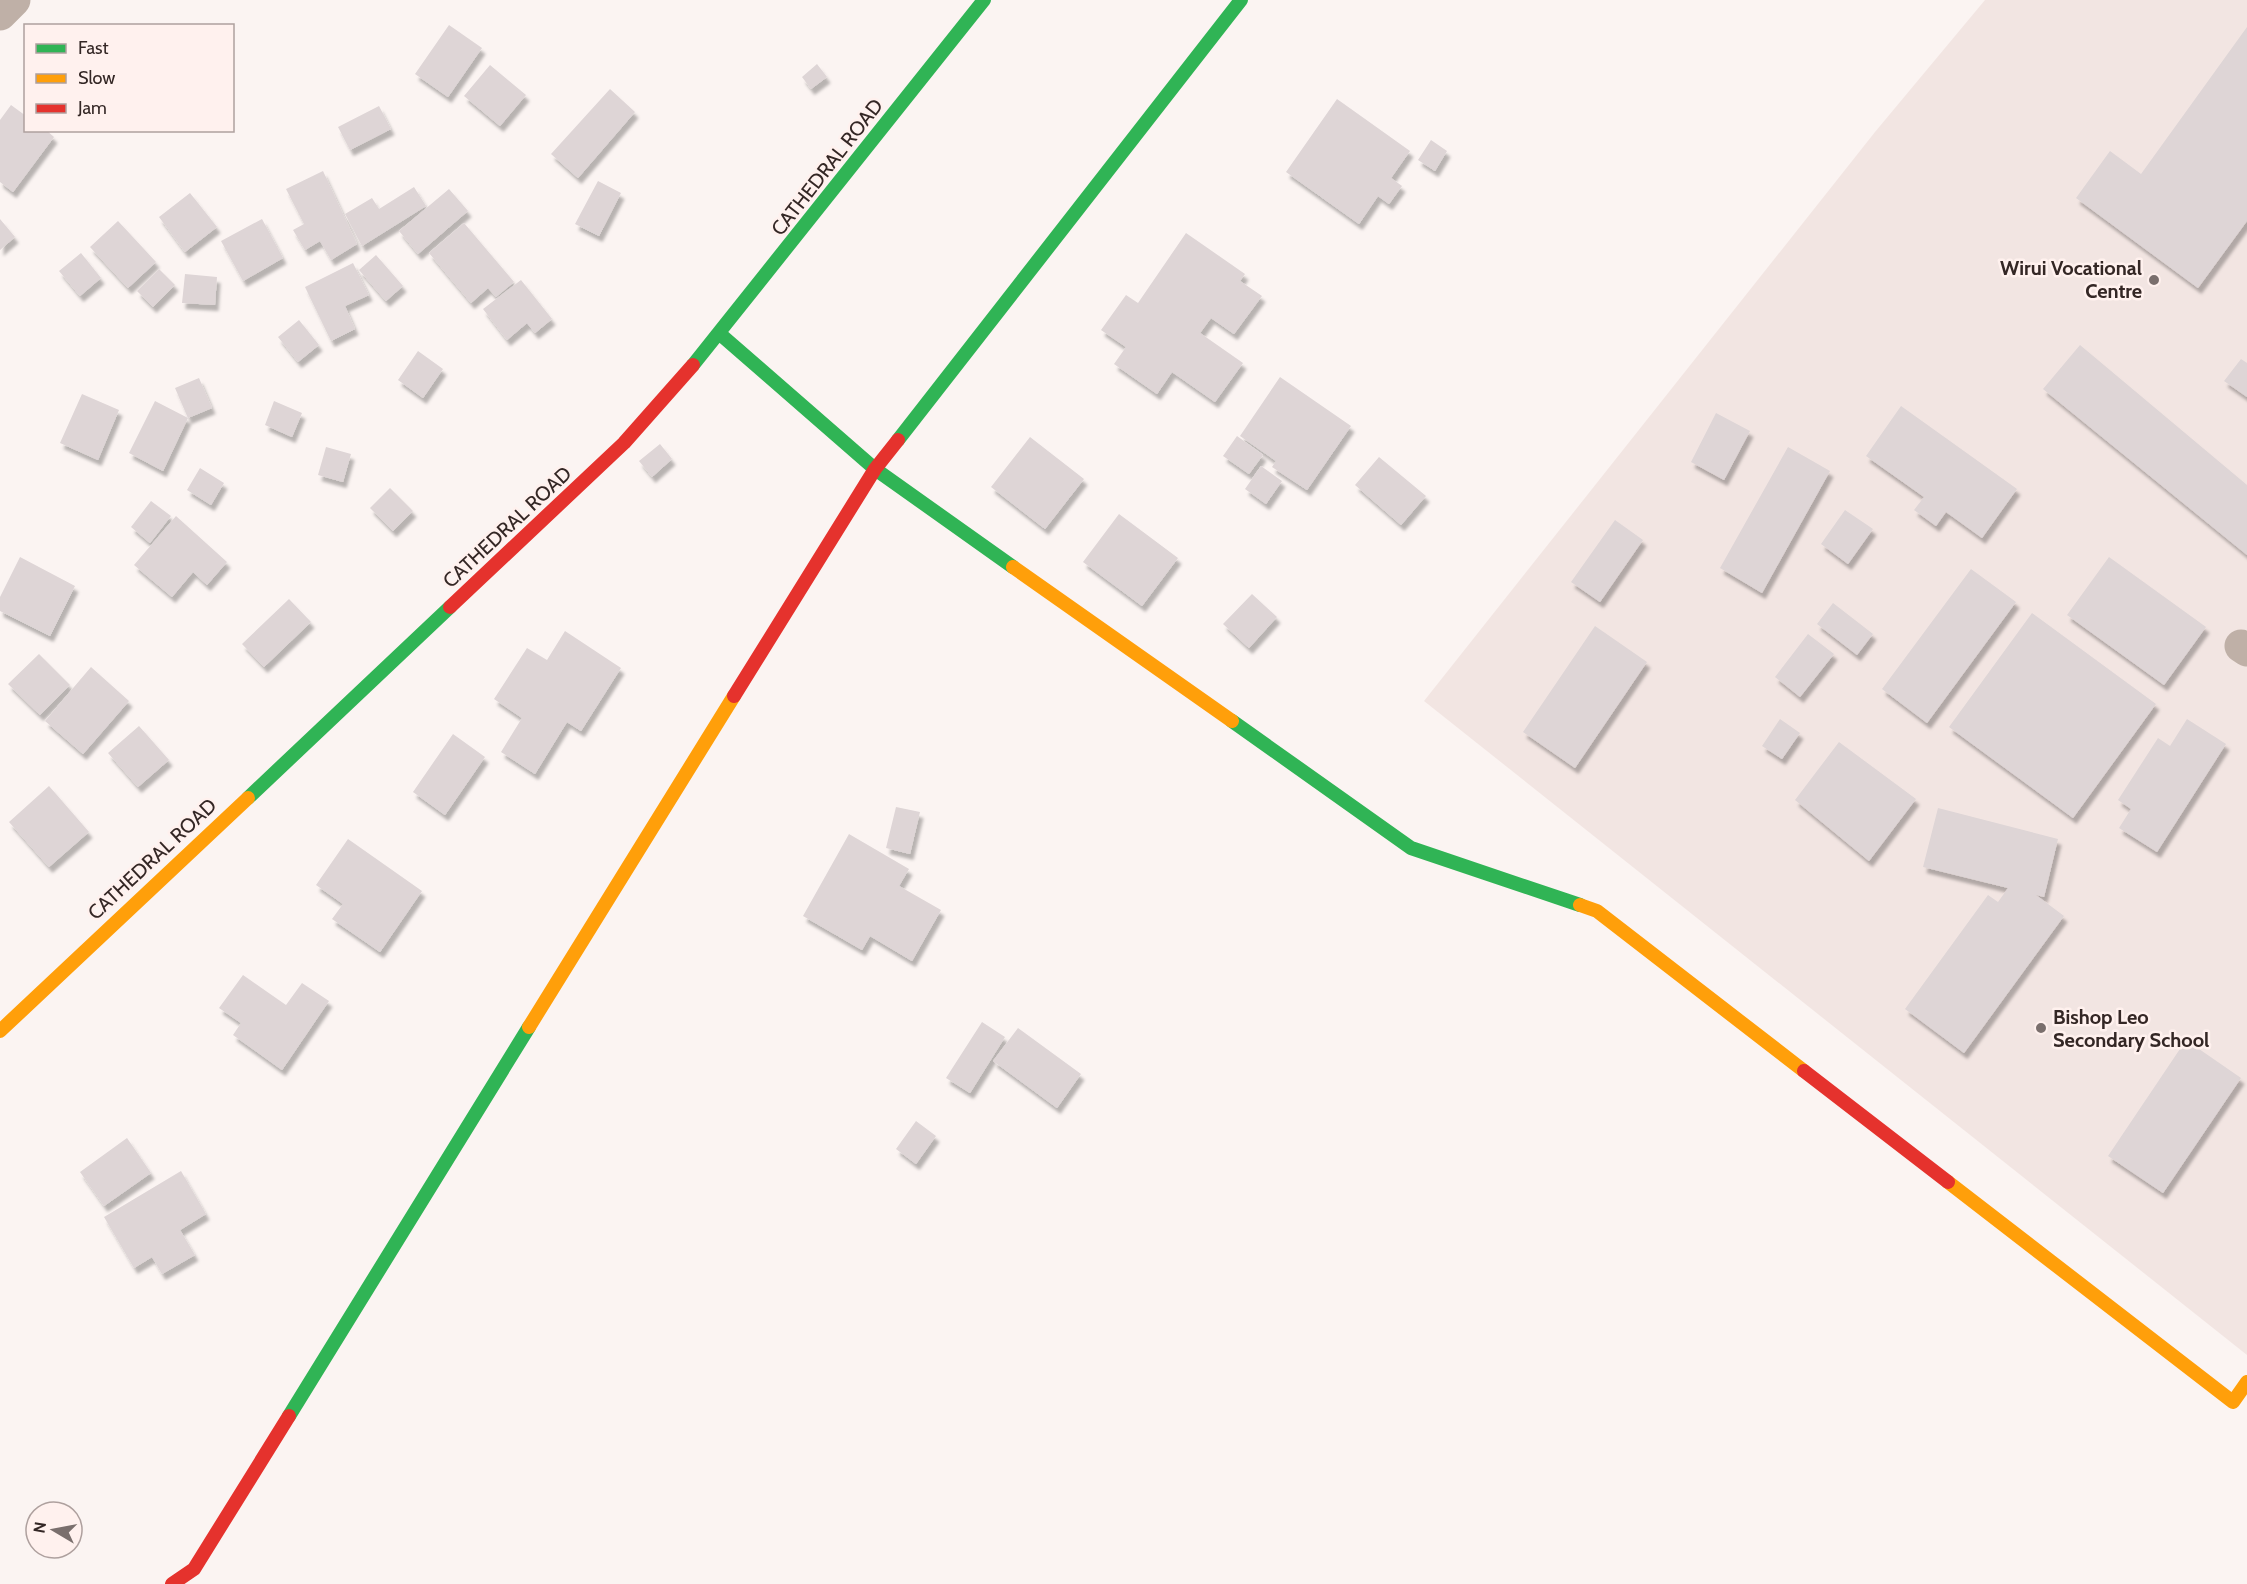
<svg xmlns="http://www.w3.org/2000/svg" width="2247" height="1584" font-family="Cabin,sans-serif">
<style>
.built{fill:#f2e5e2}
.building{fill:#ded5d6;filter:url(#shadow)}
.lines{fill:none;stroke-linecap:round;stroke-linejoin:round}
.street{stroke:#bfb0a7;stroke-width:33}
.fast{stroke:#30b455;stroke-width:14}
.slow{stroke:#ff9f0a;stroke-width:14}
.jam{stroke:#e5322d;stroke-width:14}
.poi-dot{fill:#7a6f6d;stroke:#fff1ee;stroke-width:2}
.labels{text-anchor:middle;stroke-width:5;stroke-linejoin:round;paint-order:stroke}
.street-label{font-size:20px;fill:#342725;stroke:#fff1ee}
.poi-label{font-size:20px;font-weight:bold;fill:#342725;stroke:#fff1ee;text-anchor:end}
</style>
<defs>
<filter id="shadow"><feDropShadow dx="3.5" dy="6" stdDeviation="1.5" flood-color="#0004"/></filter>
</defs>
<rect width="100%" height="100%" fill="#fbf4f2"/>
<!-- built -->
<path class="built" d="M1985 0H2247V1355L1424 701 1875 132Z"/>
<!-- building -->
<path class="building" d="M449 25 482 48 448 97 415 74Z
M2247 27V221L2198 288 2076 198 2110 151 2141 174Z
M817 64 827 77 811 89 802 77Z
M490 65 526 95 500 126 464 96Z
M610 89 635 112 578 178 551 154Z
M1337 99 1410 151 1391 178 1402 186 1389 204 1378 196 1359 224 1286 172Z
M11 105 26 116V130H46L54 137 13 192 0 182V120Z
M379 106 391 129 350 150 338 127Z
M1431 140 1447 151 1435 171 1418 160Z
M323 171 357 244 331 260 320 241 305 250 293 230 304 224 286 189Z
M598 181 621 193 599 236 575 224Z
M414 187 426 206 362 246 345 214 372 198 379 209Z
M449 189 468 211 418 254 399 231Z
M190 193 217 227 185 252 159 217Z
M0 219 15 237 0 250Z
M262 219 283 258 243 281 221 241Z
M118 221 156 262 128 288 90 247Z
M464 223 514 282 496 297 488 288 471 303 429 253Z
M1186 233 1245 274 1240 281 1262 296 1234 334 1211 318 1200 333 1243 363 1215 402 1172 372 1157 394 1114 364 1126 347 1101 330 1126 295 1138 303Z
M81 253 101 278 80 296 59 271Z
M376 255 403 286 386 301 359 270Z
M353 263 369 295 345 306 355 329 331 341 305 287Z
M159 269 175 285 153 307 137 291Z
M185 274 217 277 215 305 182 303Z
M521 280 552 319 535 333 527 323 507 340 483 309Z
M299 320 319 345 298 362 278 337Z
M2080 345 2247 485V555L2043 389Z
M418 351 443 369 423 398 398 380Z
M2241 359 2247 363V397L2224 381Z
M1280 377 1351 426 1307 490 1272 467 1276 461 1240 436Z
M199 378 212 408 188 418 163 471 129 453 155 401 188 418 175 388Z
M82 394 119 410 98 460 60 443Z
M274 401 302 413 292 437 265 425Z
M1901 406 2017 489 1982 538 1946 512 1936 526 1914 510 1924 497 1866 456Z
M1716 413 1750 431 1724 480 1691 462Z
M1237 436 1263 455 1249 474 1223 456Z
M1030 437 1084 479 1045 529 991 487Z
M660 444 672 459 652 477 639 461Z
M326 447 351 454 343 482 318 475Z
M1788 447 1830 471 1762 593 1720 568Z
M1379 457 1426 496 1401 525 1355 485Z
M1261 466 1282 481 1266 504 1245 489Z
M200 468 224 483 211 505 187 490Z
M390 488 413 511 393 531 370 508Z
M151 501 171 516 150 543 131 527Z
M1845 510 1873 529 1848 564 1821 544Z
M1119 514 1178 558 1142 606 1083 562Z
M176 516 227 562 207 585 193 572 172 597 134 565Z
M1615 520 1643 540 1600 602 1571 582Z
M20 557 75 586 50 636 0 611V597Z
M2109 557 2206 627 2164 685 2067 615Z
M1971 569 2016 602 1927 723 1882 689Z
M1252 594 1277 617 1249 648 1223 624Z
M289 599 311 622 264 667 242 644Z
M1833 603 1873 634 1857 655 1817 624Z
M2032 613 2156 704 2073 818 1949 727Z
M1595 626 1647 662 1575 768 1523 732Z
M565 631 621 668 581 731 567 722 535 774 501 752 522 718 494 699 527 648 547 660Z
M1808 634 1834 654 1800 697 1775 677Z
M39 654 70 685 40 715 8 684Z
M91 667 129 701 83 754 45 721Z
M1780 719 1800 733 1782 759 1762 746Z
M2187 719 2226 744 2157 852 2119 828 2131 809 2118 800 2158 738 2170 746Z
M139 726 169 760 138 787 108 753Z
M453 734 485 757 445 815 413 792Z
M1839 742 1916 799 1869 861 1795 800Z
M49 786 89 832 49 867 9 822Z
M896 807 920 812 910 854 886 848Z
M1938 808 2058 839 2044 897 2036 895 2064 916 1964 1053 1905 1009 1988 895 1998 902 2008 888 1923 867Z
M849 834 909 869 899 886 941 910 912 961 870 936 862 950 803 916Z
M348 839 422 891 380 952 332 919 343 904 316 885Z
M243 975 286 1005 302 983 329 1001 282 1070 233 1035 241 1023 219 1008Z
M982 1022 1005 1037 970 1093 946 1078Z
M1018 1028 1081 1074 1057 1108 993 1061Z
M2186 1040 2241 1078 2163 1193 2108 1156Z
M916 1121 936 1136 916 1164 896 1149Z
M127 1138 151 1173 104 1206 80 1172Z
M181 1171 206 1214 180 1230 195 1255 162 1274 152 1257 134 1268 104 1217Z"/>
<g class="lines">
<!-- street -->
<path class="street" d="M0 14 14 0
M2241 646 2247 650"/>
<!-- fast -->
<path class="fast" d="M720 334 875 469 1013 567
M693 365 984 0
M898 440 1241 0
M1232 721 1411 848 1580 905
M248 798 450 607
M289 1416 529 1027"/>
<!-- slow -->
<path class="slow" d="M1013 567 1232 721
M1580 905 1597 911 1804 1071
M529 1027 734 696
M0 1031 248 798
M1948 1182 2233 1402 2247 1382"/>
<!-- jam -->
<path class="jam" d="M450 607 624 443 693 365
M734 696 875 469 898 440
M1804 1071 1948 1182
M172 1584 194 1569 289 1416"/>
</g>
<!-- markers -->
<g class="poi-dot">
<circle cx="2154" cy="280" r="6"/>
<circle cx="2041" cy="1028" r="6"/>
</g>
<g class="labels">
<!-- street labels -->
<g class="street-label">
<text transform="translate(827 167) rotate(-52)" y="7">CATHEDRAL ROAD</text>
<text transform="translate(507 527) rotate(-43)" y="7">CATHEDRAL ROAD</text>
<text transform="translate(152 859) rotate(-43)" y="7">CATHEDRAL ROAD</text>
</g>
<!-- poi labels -->
<g class="poi-label">
<text x="2142" y="275">Wirui Vocational<tspan x="2142" dy="23">Centre</tspan></text>
<text x="2053" y="1024" text-anchor="start">Bishop Leo<tspan x="2053" dy="23">Secondary School</tspan></text>
</g>
</g>
<!-- legend -->
<rect x="24" y="24" width="210" height="108" fill="#fff1ee" stroke="#aea09e" stroke-width="1.5"/>
<rect x="36" y="44" width="30" height="9" fill="#30b455" stroke="#aea09e" stroke-width="1.5"/>
<text x="78" y="54" font-size="18" fill="#342725">Fast</text>
<rect x="36" y="74" width="30" height="9" fill="#ff9f0a" stroke="#aea09e" stroke-width="1.5"/>
<text x="78" y="84" font-size="18" fill="#342725">Slow</text>
<rect x="36" y="104" width="30" height="9" fill="#e5322d" stroke="#aea09e" stroke-width="1.5"/>
<text x="78" y="114" font-size="18" fill="#342725">Jam</text>
<!-- north arrow -->
<g transform="translate(54 1530) rotate(280)"><circle r="28" fill="#fff1ee" stroke="#aea09e" stroke-width="1.5"/>
<path d="M0-4.5L10 22L0 15L-10 22Z" fill="#7a6f6d"/>
<text y="-9" font-size="16" font-weight="bold" text-anchor="middle" fill="#342725">N</text>
</g>
</svg>
